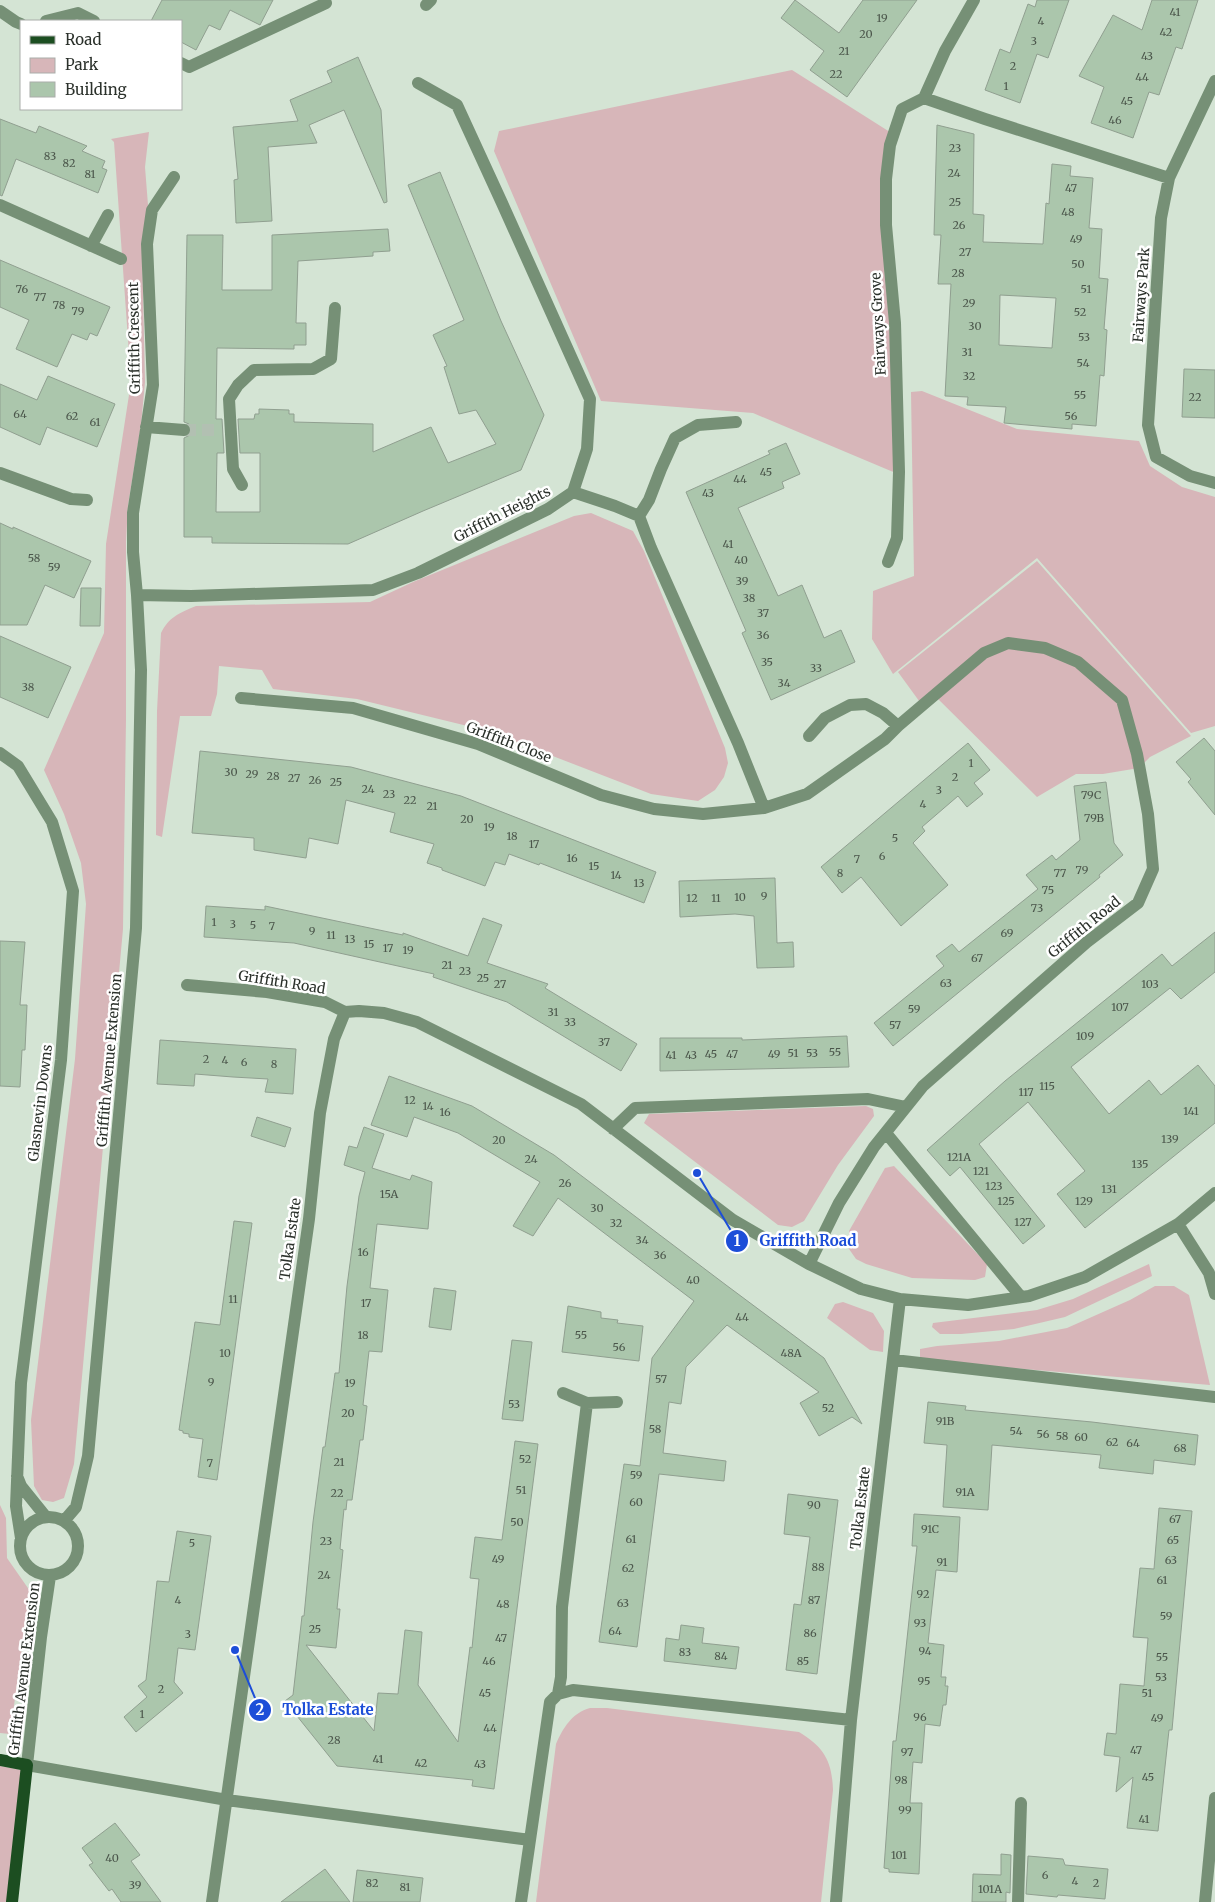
<svg xmlns="http://www.w3.org/2000/svg" width="1215" height="1902" font-family="Merriweather,serif">
<style>
.green{fill:#d7b6b9}
.building{fill:#abc6ac;stroke:#909f90;fill-rule:evenodd}
.lines{fill:none;stroke-linecap:round;stroke-linejoin:round}
.minor-tunnel{stroke:#b2c0b2;stroke-width:12;stroke-dasharray:12 6;stroke-linecap:butt}
.minor{stroke:#769076;stroke-width:12}
.major{stroke:#1c4e21;stroke-width:12}
.labels{text-anchor:middle;stroke-width:5;stroke-linejoin:round;paint-order:stroke}
.number-label{font-size:11px;fill:#4b564b}
.street-label{font-size:14px;fill:#2b312b;stroke:#fff}
.leader{fill:none;stroke:#1d4ed8;stroke-width:2}
.callout-dot{fill:#1d4ed8;stroke:#fff;stroke-width:2}
.mark-label{font-size:15px;text-anchor:middle;font-weight:bold;fill:#fff}
.callout-label{font-size:15px;text-anchor:middle;font-weight:bold;fill:#1d4ed8;stroke:#fff;stroke-width:5;stroke-linejoin:round;paint-order:stroke}
</style>
<rect width="100%" height="100%" fill="#d4e4d4"/>
<!-- green -->
<path class="green" d="M792 70 893 134 889 145 898 474 753 413 601 401 494 151 499 131Z
M149 132 145 167 148 205 142 245 145 382 141 425 128 505 126 542V719L123 929 74 1464 64 1498 53 1502 42 1500 34 1486 31 1420 75 1059 86 904 81 863 64 814 44 770 104 633 106 544 131 382 114 142 111 139Z
M922 391 1017 429 1139 441 1150 466 1182 487 1215 497V726L1191 733 1037 558 893 674 872 639 873 591 914 576 911 392Z
M591 513 633 531 644 551 725 748 728 763 724 777 715 790 698 801 651 794 488 731 357 699 273 689 262 670 219 666 217 694 211 716H180L162 837 156 835 157 711 161 633C169 617 179 613 196 606L370 602 413 582 574 516Z
M1037 561 1191 736 1150 757 1139 768 1103 774H1076L1037 797 934 695 922 705 898 672Z
M866 1106 873 1109 874 1116 838 1165 804 1221 792 1227 778 1225 644 1123 649 1114Z
M894 1166 987 1264 985 1277 975 1280 912 1278 866 1264 856 1259 849 1249V1231L885 1168Z
M1149 1264 1152 1276 1065 1317 1014 1329 961 1334H940L932 1327 933 1323 1037 1310 1073 1299Z
M1155 1286H1174L1189 1295 1210 1385 920 1360V1349L937 1346 999 1341 1067 1328 1130 1300Z
M843 1302 873 1313 884 1331 883 1352 870 1350 827 1318 835 1304Z
M0 1505 6 1518 7 1558 30 1591 10 1734 0 1733Z
M590 1708H607L799 1732C824 1747 832 1761 833 1790L821 1902H536L556 1744C563 1728 572 1713 590 1708Z
M0 1766 27 1771 12 1902H0Z"/>
<!-- building -->
<path class="building" d="M162 0H273L260 25 230 10 220 30 209 25 196 50 181 42V21H151Z
M795 0 839 33 863 0H917L847 97 810 70 824 51 781 18Z
M1037 0H1069L1048 58 1037 54 1020 103 985 90 1000 49 1010 53 1028 4 1035 7Z
M1152 0H1198L1182 49 1176 47 1159 95 1149 92 1133 138 1091 123 1104 87 1079 76 1113 15 1142 30Z
M358 57 381 110 387 202 384 203 344 110 309 125 317 143 268 147 272 221 236 223 234 180 238 179 233 127 298 121 290 100 332 82 327 71Z
M0 119 36 133 39 126 87 146 82 151 105 161 102 168 107 170 98 193 16 159 2 196 0 195Z
M937 125 974 134 973 214 984 215 983 242 1043 244 1046 203 1049 204 1052 164 1071 166 1070 176 1093 178 1089 228 1102 229 1099 278 1108 279 1104 329 1107 330 1104 376 1100 375 1096 426 1072 424V429L1004 423 1006 407 967 405 968 397 945 396 951 284H938L941 235H934ZM1000 295 1056 298 1052 348 999 345Z
M440 172 501 321 544 415 521 470 423 511 348 544 212 543V537H184V438L190 435 192 430 189 424 184 422 187 235H223L222 290H272V235L388 229 390 251 373 252V256L298 261 296 323H306V345H294V349L217 348 216 419H222L224 453H217L216 512H260V453H240L238 419H254L255 414H259V409L289 410V414H294V422L373 424V452L431 427 448 463 496 444 476 410 459 414 444 367 447 366 433 335 464 320 408 185Z
M0 260 110 307 97 336 90 333 87 340 72 334 57 367 16 349 29 320 0 307Z
M1184 369 1215 370V418L1182 417Z
M48 376 115 404 97 447 47 427 40 445 0 427V384L37 400Z
M786 443 800 474 782 482 784 488 738 508 778 596 802 585 824 638 841 630 855 662 771 700 742 633 746 631 686 492 770 454 768 451Z
M0 523 13 529V527L91 561 74 598 45 585 27 625H0Z
M81 588H101L100 626H80Z
M0 636 71 667 48 718 0 697Z
M1204 738 1215 751V815L1188 782 1191 779 1176 762Z
M968 743 990 770 974 783 983 794 967 807 958 796 922 827 925 831 913 843 948 885 901 926 861 877 842 893 821 867Z
M200 751 351 767 461 796 656 872 644 903 540 863 539 865 509 854 505 865 495 862 485 886 442 870V868L427 863 434 844 390 832 395 813 346 800 338 844 309 838 306 858 254 850V838L192 833Z
M1106 782 1114 843 1123 855 1099 875 1100 877 893 1046 874 1023 944 966 936 956 952 944 959 952 1038 889 1026 875 1052 855 1056 860 1080 840 1074 786Z
M775 878 777 943 793 942 794 967 757 968 754 916 735 914 680 917 679 881Z
M206 906 265 910V906L403 935V933L468 956 483 918 502 925 487 963 548 984 545 988 637 1044 621 1071 507 1002 433 977 434 974 294 943 204 937Z
M1215 932V972L1181 999 1170 988 1071 1067 1109 1114 1149 1080 1161 1095 1198 1065 1215 1086V1123L1085 1228 1057 1194 1085 1171 1028 1102 979 1144 1045 1226 1023 1244 960 1167 950 1176 927 1150 1005 1081 1162 954 1172 966Z
M0 941 25 942 20 1005H27L25 1050H22L20 1087 0 1086Z
M847 1036 849 1067 660 1071V1038H742V1040Z
M160 1040 296 1049 293 1094 265 1092 268 1079 233 1077 195 1074 194 1086 157 1084Z
M389 1076 472 1106 554 1155 726 1285 824 1358 862 1424 852 1417 819 1436 800 1403 819 1392 727 1325 686 1367 681 1404 669 1402 663 1453 726 1461 724 1481 659 1474 637 1647 599 1642 624 1464 640 1466 652 1358 694 1301 558 1198 533 1236 513 1226 540 1182 458 1133 414 1117 407 1137 371 1125Z
M257 1117 291 1128 285 1147 251 1136Z
M364 1127 384 1134 372 1168 410 1180 412 1175 432 1182 428 1229 377 1224 370 1288 388 1290 382 1352 369 1351 363 1405 367 1406 363 1440H360L352 1500H347L346 1510 344 1509 340 1549 343 1550 337 1609H340L336 1648 306 1645 374 1731 378 1693 398 1694 405 1630 422 1632 418 1685 458 1742 470 1647 472 1648 479 1579 470 1578 475 1537 502 1540 515 1441 538 1444 494 1789 472 1786 473 1780 337 1766 285 1701 293 1695 302 1616H304L313 1522 323 1447H325L335 1373H339L347 1286 359 1196 365 1172 344 1165 349 1146 357 1148Z
M234 1221 252 1223 217 1480 198 1477 203 1439 189 1437V1434L183 1433V1431L179 1430 195 1322 220 1325Z
M434 1288 456 1291 451 1330 429 1327Z
M568 1306 601 1312V1318L618 1320 617 1323 643 1326 639 1361 562 1352Z
M512 1340 532 1342 523 1421 502 1419Z
M928 1402 966 1406 965 1410 1092 1422 1198 1435 1195 1465 1154 1460 1153 1474 1099 1468 1101 1455 992 1445 988 1510 943 1507 947 1445 924 1443Z
M788 1494 838 1500 817 1674 786 1670 794 1604 801 1605 810 1537 784 1534Z
M1159 1508 1192 1511 1172 1730H1169L1158 1831 1127 1828 1133 1777 1116 1792 1120 1757 1104 1755 1107 1733 1116 1734 1120 1684 1144 1686 1148 1638 1133 1637 1140 1568 1154 1569Z
M914 1514 960 1517 957 1572 936 1570 928 1643 944 1645 941 1677H946L945 1686H948L946 1705H943L940 1726 925 1724 922 1763 913 1762 910 1803H922L919 1874 889 1872V1869L884 1868 893 1741H896L917 1546H912Z
M177 1531 211 1536 195 1650 178 1648 174 1682 183 1693 136 1732 124 1717 147 1697 138 1686 146 1680 157 1581 169 1582Z
M681 1625 704 1628 702 1643 739 1647 736 1669 664 1661 666 1638 679 1640Z
M115 1823 140 1855 131 1861 161 1902H121L112 1889 109 1891 89 1865 93 1863 82 1848Z
M1001 1854 1011 1855 1010 1893 1006 1892V1902H972L973 1874 1001 1875Z
M1028 1856 1063 1859 1065 1865 1108 1869 1105 1899 1058 1895 1057 1897 1026 1894Z
M325 1869 350 1902H281Z
M357 1870 423 1878 420 1902H353Z"/>
<g class="lines">
<!-- minor-tunnel -->
<path class="minor-tunnel" d="M184 430H216"/>
<!-- minor -->
<path class="minor" d="M426 5 431 0
M0 11 16 22 21 24
M46 21 78 13 94 21
M181 63 189 67 326 3
M1215 81 1169 178 1161 218 1148 425 1156 457 1190 476 1215 483
M924 98 945 51 974 0
M0 205 121 259
M91 246 108 215
M146 427 184 430
M0 473 71 499 87 500
M242 485 233 469 229 399 238 385 254 370 313 369 331 359 335 308
M573 492 615 506 639 516
M639 516 651 548 738 743 764 808
M639 516 649 500 661 469 675 438 698 425 736 422
M888 562 897 538 899 472 895 323 886 225V179L890 145 902 109 924 98 985 119 1169 178
M137 595 191 596 373 590 418 573 548 509 573 492 587 449 590 399 502 203 457 105 418 83
M241 698 353 708 478 744 601 795 654 809 703 814 764 808 807 794 885 739 898 726 984 653 1008 643 1045 648 1078 662 1122 700 1137 754 1148 814 1153 869 1138 903 1087 942 923 1086 874 1147 839 1203 809 1264
M809 736 825 718 850 705 866 704 883 713 898 726
M0 753 18 766 52 822 73 891 61 1060 21 1383 16 1506 21 1538
M187 985 267 992 325 1002 345 1012 359 1011 384 1013 417 1022 581 1104 733 1220 809 1264 861 1289 900 1299 968 1305 1029 1296 1085 1277 1178 1224 1215 1193
M613 1129 635 1108 868 1099 906 1107
M886 1133 1021 1297
M1178 1224 1209 1273 1215 1294
M894 1360 1215 1397
M563 1393 587 1403 617 1402
M17 1476 21 1486 46 1517
M20 1546a29 29 0 1 1 58 0a29 29 0 1 1-58 0Z
M64 1521 76 1507 88 1456 136 928 141 670 137 595 133 552V513L153 385 147 244 152 210 174 177
M50 1576 41 1637 27 1765 227 1800 530 1840 550 1702 558 1694 573 1690 851 1720 836 1902
M558 1694 561 1677 562 1607 587 1403
M851 1720 900 1299
M212 1902 309 1219 320 1113 334 1039 345 1012
M521 1902 530 1840
M1018 1902 1021 1803
M1205 1902 1215 1798"/>
<!-- major -->
<path class="major" d="M0 1760 27 1765 12 1902"/>
</g>
<g class="labels">
<!-- number labels -->
<g class="number-label">
<text x="1175" y="16">41</text>
<text x="882" y="22">19</text>
<text x="1041" y="25">4</text>
<text x="1166" y="36">42</text>
<text x="866" y="38">20</text>
<text x="1034" y="45">3</text>
<text x="844" y="55">21</text>
<text x="1147" y="60">43</text>
<text x="1013" y="70">2</text>
<text x="836" y="78">22</text>
<text x="1142" y="81">44</text>
<text x="1006" y="90">1</text>
<text x="1127" y="105">45</text>
<text x="1115" y="124">46</text>
<text x="955" y="152">23</text>
<text x="50" y="160">83</text>
<text x="69" y="167">82</text>
<text x="954" y="177">24</text>
<text x="90" y="178">81</text>
<text x="1071" y="192">47</text>
<text x="955" y="206">25</text>
<text x="1068" y="216">48</text>
<text x="959" y="229">26</text>
<text x="1076" y="243">49</text>
<text x="965" y="256">27</text>
<text x="1078" y="268">50</text>
<text x="958" y="277">28</text>
<text x="22" y="293">76</text>
<text x="1086" y="293">51</text>
<text x="40" y="301">77</text>
<text x="969" y="307">29</text>
<text x="59" y="309">78</text>
<text x="78" y="315">79</text>
<text x="1080" y="316">52</text>
<text x="975" y="330">30</text>
<text x="1084" y="341">53</text>
<text x="967" y="356">31</text>
<text x="1083" y="367">54</text>
<text x="969" y="380">32</text>
<text x="1080" y="399">55</text>
<text x="1195" y="401">22</text>
<text x="20" y="418">64</text>
<text x="72" y="420">62</text>
<text x="1071" y="420">56</text>
<text x="95" y="426">61</text>
<text x="766" y="476">45</text>
<text x="740" y="483">44</text>
<text x="708" y="497">43</text>
<text x="728" y="548">41</text>
<text x="34" y="562">58</text>
<text x="741" y="564">40</text>
<text x="54" y="571">59</text>
<text x="742" y="585">39</text>
<text x="749" y="602">38</text>
<text x="763" y="617">37</text>
<text x="763" y="639">36</text>
<text x="767" y="666">35</text>
<text x="816" y="672">33</text>
<text x="784" y="687">34</text>
<text x="28" y="691">38</text>
<text x="971" y="767">1</text>
<text x="231" y="776">30</text>
<text x="252" y="778">29</text>
<text x="273" y="780">28</text>
<text x="955" y="781">2</text>
<text x="294" y="782">27</text>
<text x="315" y="784">26</text>
<text x="336" y="786">25</text>
<text x="368" y="793">24</text>
<text x="939" y="794">3</text>
<text x="389" y="798">23</text>
<text x="1091" y="799">79C</text>
<text x="410" y="804">22</text>
<text x="923" y="808">4</text>
<text x="432" y="810">21</text>
<text x="1094" y="822">79B</text>
<text x="467" y="823">20</text>
<text x="489" y="831">19</text>
<text x="512" y="840">18</text>
<text x="895" y="842">5</text>
<text x="534" y="848">17</text>
<text x="882" y="860">6</text>
<text x="572" y="862">16</text>
<text x="857" y="863">7</text>
<text x="594" y="870">15</text>
<text x="1082" y="874">79</text>
<text x="840" y="877">8</text>
<text x="1060" y="877">77</text>
<text x="616" y="879">14</text>
<text x="639" y="887">13</text>
<text x="1048" y="894">75</text>
<text x="764" y="900">9</text>
<text x="740" y="901">10</text>
<text x="692" y="902">12</text>
<text x="716" y="902">11</text>
<text x="1037" y="912">73</text>
<text x="214" y="926">1</text>
<text x="233" y="928">3</text>
<text x="253" y="929">5</text>
<text x="272" y="930">7</text>
<text x="312" y="935">9</text>
<text x="1007" y="937">69</text>
<text x="331" y="939">11</text>
<text x="350" y="943">13</text>
<text x="369" y="948">15</text>
<text x="388" y="952">17</text>
<text x="408" y="954">19</text>
<text x="977" y="962">67</text>
<text x="447" y="969">21</text>
<text x="465" y="975">23</text>
<text x="483" y="982">25</text>
<text x="946" y="987">63</text>
<text x="500" y="988">27</text>
<text x="1150" y="988">103</text>
<text x="1120" y="1011">107</text>
<text x="914" y="1013">59</text>
<text x="553" y="1016">31</text>
<text x="570" y="1026">33</text>
<text x="895" y="1029">57</text>
<text x="1085" y="1040">109</text>
<text x="604" y="1046">37</text>
<text x="835" y="1056">55</text>
<text x="793" y="1057">51</text>
<text x="812" y="1057">53</text>
<text x="711" y="1058">45</text>
<text x="732" y="1058">47</text>
<text x="774" y="1058">49</text>
<text x="671" y="1059">41</text>
<text x="691" y="1059">43</text>
<text x="206" y="1063">2</text>
<text x="225" y="1064">4</text>
<text x="244" y="1066">6</text>
<text x="274" y="1068">8</text>
<text x="1047" y="1090">115</text>
<text x="1026" y="1096">117</text>
<text x="410" y="1104">12</text>
<text x="428" y="1110">14</text>
<text x="1191" y="1115">141</text>
<text x="445" y="1116">16</text>
<text x="1170" y="1143">139</text>
<text x="499" y="1144">20</text>
<text x="959" y="1161">121A</text>
<text x="531" y="1163">24</text>
<text x="1140" y="1168">135</text>
<text x="981" y="1175">121</text>
<text x="565" y="1187">26</text>
<text x="994" y="1190">123</text>
<text x="1109" y="1193">131</text>
<text x="389" y="1198">15A</text>
<text x="1006" y="1205">125</text>
<text x="1084" y="1205">129</text>
<text x="597" y="1212">30</text>
<text x="1023" y="1226">127</text>
<text x="616" y="1227">32</text>
<text x="642" y="1244">34</text>
<text x="363" y="1256">16</text>
<text x="660" y="1259">36</text>
<text x="693" y="1284">40</text>
<text x="233" y="1303">11</text>
<text x="366" y="1307">17</text>
<text x="742" y="1321">44</text>
<text x="363" y="1339">18</text>
<text x="581" y="1339">55</text>
<text x="619" y="1351">56</text>
<text x="225" y="1357">10</text>
<text x="791" y="1357">48A</text>
<text x="661" y="1383">57</text>
<text x="211" y="1386">9</text>
<text x="350" y="1387">19</text>
<text x="514" y="1408">53</text>
<text x="828" y="1412">52</text>
<text x="348" y="1417">20</text>
<text x="945" y="1425">91B</text>
<text x="655" y="1433">58</text>
<text x="1016" y="1435">54</text>
<text x="1043" y="1438">56</text>
<text x="1062" y="1440">58</text>
<text x="1081" y="1441">60</text>
<text x="1112" y="1446">62</text>
<text x="1133" y="1447">64</text>
<text x="1180" y="1452">68</text>
<text x="525" y="1463">52</text>
<text x="339" y="1466">21</text>
<text x="210" y="1467">7</text>
<text x="636" y="1479">59</text>
<text x="521" y="1494">51</text>
<text x="965" y="1496">91A</text>
<text x="337" y="1497">22</text>
<text x="636" y="1506">60</text>
<text x="814" y="1509">90</text>
<text x="1175" y="1523">67</text>
<text x="517" y="1526">50</text>
<text x="930" y="1533">91C</text>
<text x="631" y="1543">61</text>
<text x="1173" y="1544">65</text>
<text x="326" y="1545">23</text>
<text x="192" y="1547">5</text>
<text x="498" y="1563">49</text>
<text x="1171" y="1564">63</text>
<text x="942" y="1566">91</text>
<text x="818" y="1571">88</text>
<text x="628" y="1572">62</text>
<text x="324" y="1579">24</text>
<text x="1162" y="1584">61</text>
<text x="923" y="1598">92</text>
<text x="178" y="1604">4</text>
<text x="814" y="1604">87</text>
<text x="623" y="1607">63</text>
<text x="503" y="1608">48</text>
<text x="1166" y="1620">59</text>
<text x="920" y="1627">93</text>
<text x="315" y="1633">25</text>
<text x="615" y="1635">64</text>
<text x="810" y="1637">86</text>
<text x="188" y="1638">3</text>
<text x="501" y="1642">47</text>
<text x="925" y="1655">94</text>
<text x="685" y="1656">83</text>
<text x="721" y="1660">84</text>
<text x="1162" y="1661">55</text>
<text x="489" y="1665">46</text>
<text x="803" y="1665">85</text>
<text x="1161" y="1681">53</text>
<text x="924" y="1685">95</text>
<text x="161" y="1693">2</text>
<text x="485" y="1697">45</text>
<text x="1147" y="1697">51</text>
<text x="142" y="1718">1</text>
<text x="920" y="1721">96</text>
<text x="1157" y="1722">49</text>
<text x="490" y="1732">44</text>
<text x="334" y="1744">28</text>
<text x="1136" y="1754">47</text>
<text x="907" y="1756">97</text>
<text x="378" y="1763">41</text>
<text x="421" y="1767">42</text>
<text x="480" y="1768">43</text>
<text x="1148" y="1781">45</text>
<text x="901" y="1784">98</text>
<text x="905" y="1814">99</text>
<text x="1144" y="1823">41</text>
<text x="899" y="1859">101</text>
<text x="112" y="1862">40</text>
<text x="1045" y="1879">6</text>
<text x="1075" y="1885">4</text>
<text x="372" y="1887">82</text>
<text x="1096" y="1887">2</text>
<text x="135" y="1889">39</text>
<text x="405" y="1891">81</text>
<text x="990" y="1893">101A</text>
</g>
<!-- street labels -->
<g class="street-label">
<text transform="translate(1141 295) rotate(-86)" y="5">Fairways Park</text>
<text transform="translate(878 324) rotate(-93)" y="5">Fairways Grove</text>
<text transform="translate(134 338) rotate(-91)" y="5">Griffith Crescent</text>
<text transform="translate(502 514) rotate(-27)" y="5">Griffith Heights</text>
<text transform="translate(509 742) rotate(21)" y="5">Griffith Close</text>
<text transform="translate(1084 927) rotate(-39)" y="5">Griffith Road</text>
<text transform="translate(282 982) rotate(9)" y="5">Griffith Road</text>
<text transform="translate(109 1060) rotate(-85)" y="5">Griffith Avenue Extension</text>
<text transform="translate(40 1103) rotate(-83)" y="5">Glasnevin Downs</text>
<text transform="translate(290 1239) rotate(-82)" y="5">Tolka Estate</text>
<text transform="translate(860 1508) rotate(-83)" y="5">Tolka Estate</text>
<text transform="translate(24 1669) rotate(-83)" y="5">Griffith Avenue Extension</text>
</g>
</g>
<!-- callouts -->
<path class="leader" d="M697 1173L737 1241M235 1650L260 1710"/>
<g class="callout-dot">
<circle cx="697" cy="1173" r="5"/>
<circle cx="235" cy="1650" r="5"/>
<circle cx="737" cy="1241" r="12"/>
<circle cx="260" cy="1710" r="12"/>
</g>
<g class="mark-label">
<text x="737" y="1246">1</text>
<text x="260" y="1715">2</text>
</g>
<g class="callout-label">
<text x="808" y="1246">Griffith Road</text>
<text x="328" y="1715">Tolka Estate</text>
</g>
<!-- legend -->
<rect x="20" y="20" width="162" height="90" fill="#ffffff" stroke="#aaadaa"/>
<rect x="30" y="36" width="25" height="8" fill="#1c4e21" stroke="#aaadaa"/>
<text x="65" y="45" font-size="15" fill="#2b312b">Road</text>
<rect x="30" y="58" width="25" height="15" fill="#d7b6b9" stroke="#aaadaa"/>
<text x="65" y="70" font-size="15" fill="#2b312b">Park</text>
<rect x="30" y="82" width="25" height="15" fill="#abc6ac" stroke="#aaadaa"/>
<text x="65" y="95" font-size="15" fill="#2b312b">Building</text>
</svg>
